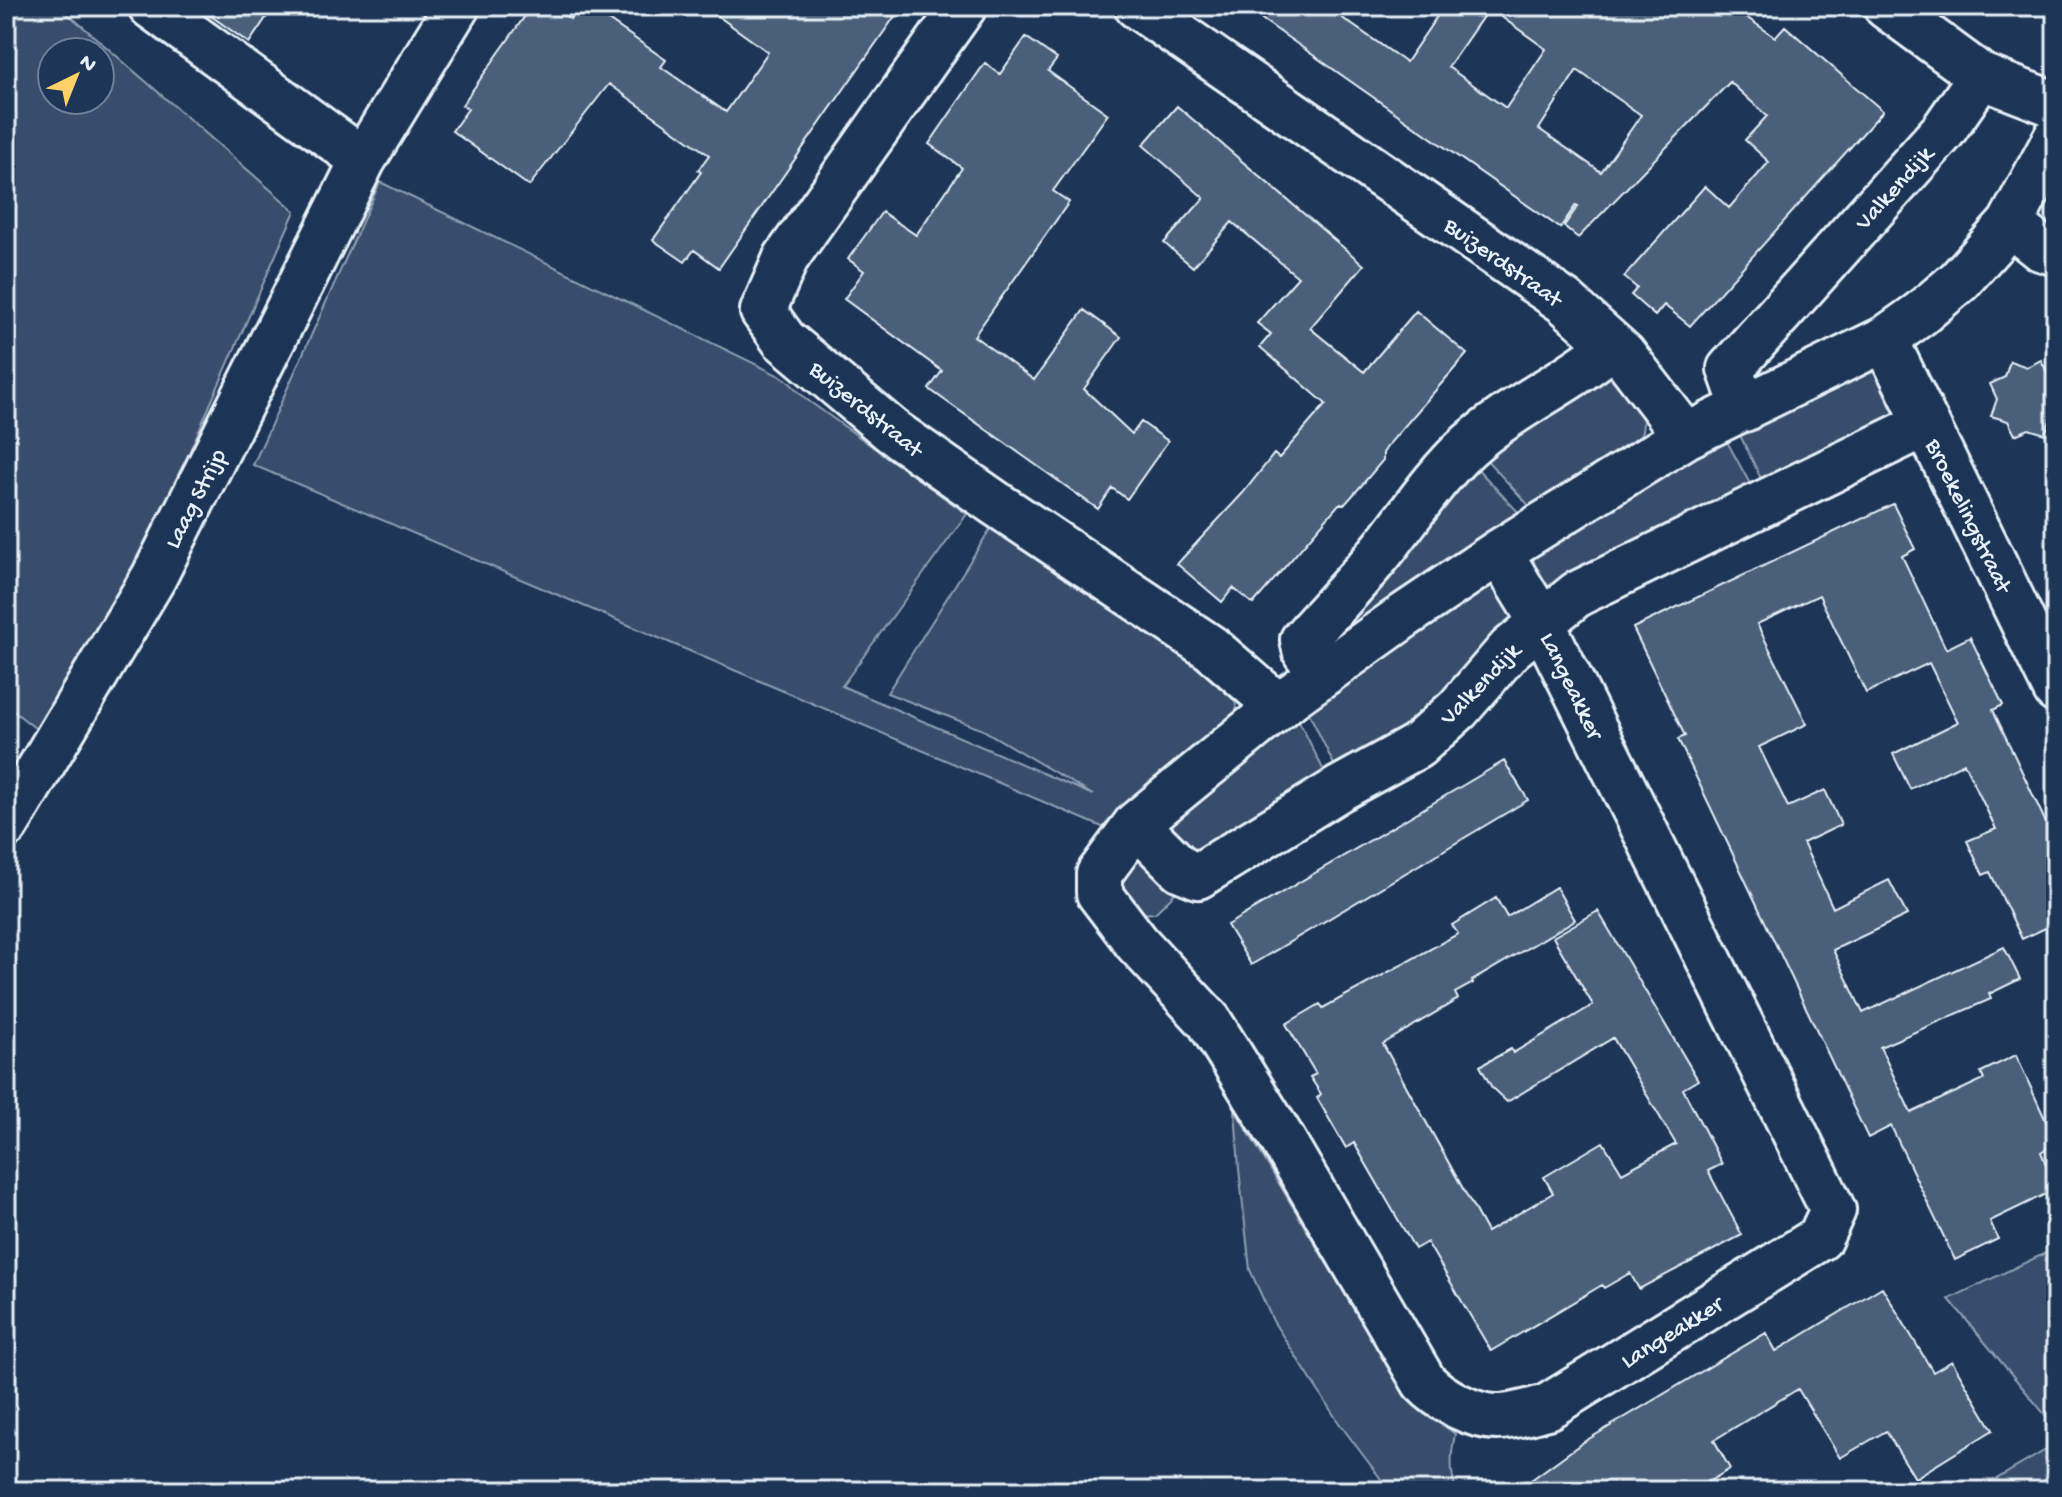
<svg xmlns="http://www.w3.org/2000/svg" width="2062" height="1497" font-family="'Gochi Hand',sans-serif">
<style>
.green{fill:#374d6c;stroke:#909fb2;stroke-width:2;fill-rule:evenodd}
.building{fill:#495e7a;stroke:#e8f1f8;stroke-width:2;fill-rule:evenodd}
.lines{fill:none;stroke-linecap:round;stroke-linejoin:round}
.minor-casing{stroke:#e8f1f8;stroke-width:50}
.minor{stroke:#1d3557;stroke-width:44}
.labels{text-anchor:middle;stroke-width:8;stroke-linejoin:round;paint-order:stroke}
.street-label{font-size:24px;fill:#e8f1f8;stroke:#1d3557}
</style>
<rect width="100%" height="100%" fill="#1d3557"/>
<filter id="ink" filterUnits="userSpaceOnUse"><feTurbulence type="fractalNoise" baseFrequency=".0125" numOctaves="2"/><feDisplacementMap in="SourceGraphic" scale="16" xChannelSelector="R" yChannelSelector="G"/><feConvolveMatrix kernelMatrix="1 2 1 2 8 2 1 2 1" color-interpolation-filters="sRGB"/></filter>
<g filter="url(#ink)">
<!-- green -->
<path class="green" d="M6 6H59L295 211 135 576 45 736 6 705ZM52 52H100V100H52Z
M380 182 786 379 806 399 967 514 842 686 1093 795 983 730 887 693 996 520 1206 668C1227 687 1240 693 1236 724L1114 832 253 465Z
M1873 369 1899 424 1765 487 1738 431Z
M1609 370C1631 398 1657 414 1634 449L1533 510 1480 453Z
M1724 436 1755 493 1543 593 1533 569 1535 552Z
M1471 462 1523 517 1325 653 1321 636Z
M1485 586 1498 589 1523 620 1427 722 1339 775 1307 709Z
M1297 717 1328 779 1198 857 1163 831Z
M1143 850 1179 889 1155 913 1140 914C1115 885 1119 877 1143 850Z
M1235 1110 1397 1381 1413 1401 1455 1434C1451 1454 1449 1472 1457 1491H1390L1339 1423 1273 1321 1250 1270 1239 1169Z
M2056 1248V1428L1949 1299Z
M2056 1444V1491H1976Z"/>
<!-- building -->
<path class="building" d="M197 6H274L249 43Z
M532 6H553L570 19 579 6H588L666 60 661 67 726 112 768 52 704 6H902L719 268 694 250 685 262 653 240 701 172 698 170 709 155 609 84 529 186 452 131 468 109 462 105Z
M1243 6H1325L1406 62 1444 6H1730L1775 37 1785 26 1883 111 1690 326 1664 305 1655 316 1631 295 1637 288 1624 277 1705 186 1729 208 1769 162 1745 140 1767 116 1730 82 1578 238 1564 226 1578 206 1576 205 1560 228ZM1489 8 1546 49 1506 108 1448 67ZM1577 70 1641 115 1601 172 1539 129Z
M1026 37 1057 59 1048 71 1108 114 1053 191 1069 202 974 336 1034 380 1084 310 1121 337 1084 389 1132 434 1141 422 1168 441 1127 499 1112 488 1098 509 929 389 942 371 844 299 864 271 848 259 882 212 916 235 962 168 929 144 985 63 1000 74Z
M1177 106 1364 265 1310 328 1364 372 1416 311 1467 354 1389 444 1383 453V460L1361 486 1345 504H1339L1253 604 1233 588 1222 602 1177 564 1243 493 1274 454 1279 458 1326 404 1260 347 1271 334 1257 323 1298 277 1232 222 1193 267 1164 243 1204 198 1143 145Z
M2041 360 2048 374 2056 377V415L2051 418 2045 434 2029 429 2015 435 2008 421 1991 416 1997 399 1990 384 2005 377 2010 361 2027 367Z
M1893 504 1915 549 1902 556 1946 649 1970 637 2003 705 1993 710 2056 844V923L2022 939 1990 872 1983 875 1967 841 1996 829 1964 763 1910 789 1893 754 1958 722 1929 663 1866 693 1819 595 1757 624 1807 724 1759 747 1788 807 1825 790 1841 825 1803 843 1833 908 1889 880 1907 915 1833 950 1863 1013 2004 947 2020 979 1989 994 1991 999 1880 1047 1911 1113 1984 1079 1981 1072 2016 1055 2056 1143 2041 1152 2056 1189 1990 1221 1998 1239 1955 1260 1891 1126 1868 1138 1678 739 1685 736 1633 628Z
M1504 761 1528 800 1251 965 1227 925Z
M1556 887 1575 920 1472 981 1473 983 1455 993 1458 999 1383 1044 1487 1232 1553 1193 1544 1177 1603 1142 1622 1173 1676 1144 1613 1038 1507 1102 1492 1088 1480 1066 1511 1049 1513 1053 1593 1005 1553 937 1598 911 1698 1080 1683 1089 1722 1164 1708 1171 1742 1235 1639 1289 1630 1273 1604 1288 1602 1285 1491 1351 1427 1242 1415 1249 1354 1143 1346 1148 1317 1098 1321 1094 1310 1077 1316 1074 1286 1024 1320 1004 1323 1008 1458 934 1452 925 1496 898 1507 917Z
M1882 1287 1933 1372 1952 1361 1993 1430 1915 1478 1886 1431 1840 1458 1798 1389 1714 1440 1730 1469 1693 1491H1676L1671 1485 1661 1491H1516L1582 1443 1766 1333 1776 1351Z"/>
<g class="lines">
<defs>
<path id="minor" d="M151 6 363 160
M964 6 786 258 763 311 784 340 892 431 995 503 1211 648 1279 707
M1137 6 1565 302 1623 354 1686 436
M1886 6 1981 76 2056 105
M2010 224 2040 248 2056 253
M1885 339 2056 690
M1744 409 1730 369 1943 131 1981 76
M1499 552 1541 621 1833 1210 1820 1238 1547 1407C1531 1411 1514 1417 1497 1417 1473 1417 1440 1399 1424 1382L1281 1137 1209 1021 1137 943 1099 893V874L1136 824 1292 696 1404 616 1499 552 1686 436 1885 339 1920 314 1959 281 2010 224 2056 138
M1323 674 1306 653 1303 640C1330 609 1359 580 1385 547 1411 514 1435 477 1467 447 1511 407 1568 383 1613 345
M1136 824 1181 869 1198 876 1339 789 1417 746 1458 709 1510 649 1577 594 1926 424
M6 825 154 577 363 160 457 6"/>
</defs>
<!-- minor casing -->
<use href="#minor" class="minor-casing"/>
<!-- minor -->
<use href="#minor" class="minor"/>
</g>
</g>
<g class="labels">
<!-- street labels -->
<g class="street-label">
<text transform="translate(1893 187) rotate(-48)" y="8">Valkendijk</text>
<text transform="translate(1504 261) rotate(35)" y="8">Buizerdstraat</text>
<text transform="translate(867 408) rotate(39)" y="8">Buizerdstraat</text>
<text transform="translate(194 498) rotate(-63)" y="8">Laag Strijp</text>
<text transform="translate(1970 515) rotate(64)" y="8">Broekelingstraat</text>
<text transform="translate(1479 683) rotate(-46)" y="8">Valkendijk</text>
<text transform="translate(1573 685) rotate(64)" y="8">Langeakker</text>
<text transform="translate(1671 1331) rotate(-32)" y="8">Langeakker</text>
</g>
</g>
<!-- margin -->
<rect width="2062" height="1497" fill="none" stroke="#1d3557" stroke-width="32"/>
<rect x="16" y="16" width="2030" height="1465" fill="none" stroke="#e8f1f8" stroke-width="3" filter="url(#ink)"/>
<!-- north arrow -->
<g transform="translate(76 76) rotate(43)"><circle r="38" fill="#1d3557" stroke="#6e8097" stroke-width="2"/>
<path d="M0-6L14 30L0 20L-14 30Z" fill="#ffd166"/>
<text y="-12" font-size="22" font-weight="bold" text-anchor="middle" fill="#e8f1f8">N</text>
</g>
</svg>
